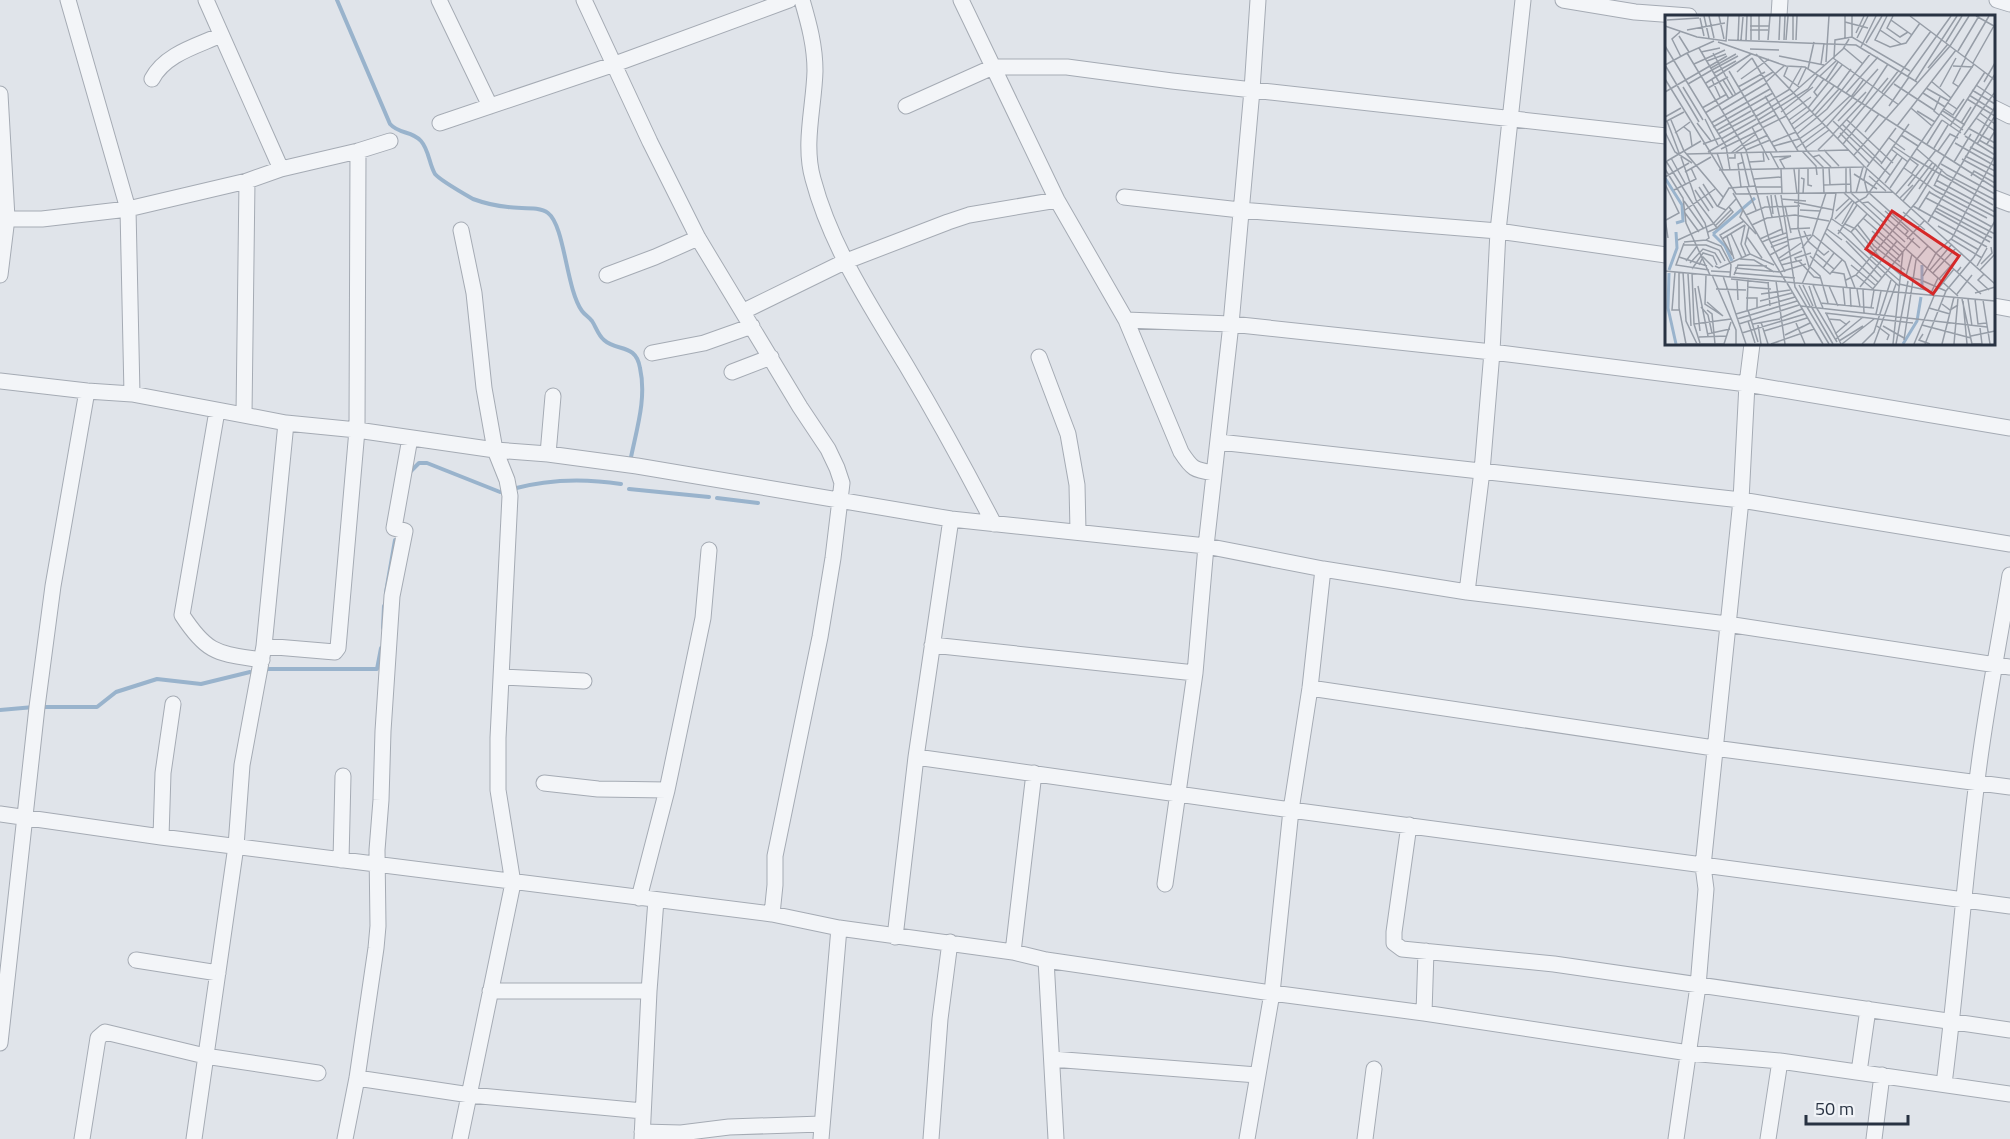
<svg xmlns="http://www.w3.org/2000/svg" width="2010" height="1139" font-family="'Titillium Web',sans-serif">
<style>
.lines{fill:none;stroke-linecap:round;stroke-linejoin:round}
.stream{stroke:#99b3cc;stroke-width:4}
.minor-casing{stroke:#a5abb4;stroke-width:17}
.minor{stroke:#f3f5f8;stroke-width:15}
.inset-river{fill:none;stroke:#99b3cc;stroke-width:3}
.inset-road{fill:none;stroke:#969da7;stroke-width:1.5}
.view{fill:#d62828;fill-opacity:0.15;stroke:#d62828;stroke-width:3}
.inset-edge{fill:none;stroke:#283242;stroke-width:3}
</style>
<rect width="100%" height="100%" fill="#e0e4ea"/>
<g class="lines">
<!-- stream -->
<path class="stream" d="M337 0 390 124C400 135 411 130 421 141 429 150 429 164 435 174 440 180 466 195 473 199 484 203 497 206 508 207 520 209 539 206 548 213 565 226 566 289 582 311 585 315 589 317 592 321 596 327 598 335 604 340 617 352 636 343 640 368 647 399 636 431 630 462
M411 471 419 463H427L500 492
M512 489C548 479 583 478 621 484
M629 489 709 497
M717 498 758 503
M386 592 395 540
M383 628 384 606
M265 669H377L381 648
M42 707H97L116 692 157 679 201 684 250 672
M0 710 34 707"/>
<defs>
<path id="minor" d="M68 0 128 209 132 394
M206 0 281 169
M439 0 490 106
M584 0 650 142 698 238 800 407 828 449 837 468 842 483 833 558 820 637 775 856V885L772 914
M802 0C809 24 815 46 815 71 814 107 803 144 813 179 831 247 870 305 906 365 937 417 966 470 994 524
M961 0 1057 200 1126 320 1181 452C1192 469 1194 470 1214 473
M1563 0 1635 12 1689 16
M1997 0 2010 4
M1779 16 1780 0
M152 79C165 54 197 46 221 35
M0 94 7 218 0 275
M906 106 993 67H1067L1172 81 1666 136
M1994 108 2010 116
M440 123 615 64 789 0
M1124 197 1240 210 1498 231 1666 255
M1994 198 2010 204
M0 219H42L128 209 247 181 281 169 358 151 390 141
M607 275 655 257 698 238
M1994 306 2010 309
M744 311 844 262 948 222 969 215 1057 200
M1126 320 1231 324 1492 352 1747 384 2010 428
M652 353 704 343 752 326
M1039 357 1068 434 1077 485 1078 531
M732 372 771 357
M0 381 87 391 132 394 286 423 357 430 495 450 548 454 637 466 951 519 1206 546 1323 569 1467 592 1727 624 2010 667
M217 411 182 615C208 655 218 653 262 660
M244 414 247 181
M1219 442 1741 500 2010 544
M548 454 553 396
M1467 592 1482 471 1492 352 1498 231 1523 0
M932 645 1195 673
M264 646 335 652 338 648 357 430 358 151
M501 677 584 681
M1310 688 1714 748 2010 787
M916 757 1291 810 2010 906
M544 783 598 789 667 790
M0 814 161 837 772 914 839 928 1013 952 1046 960 1272 993 1424 1013 1689 1053 1780 1061 2010 1094
M1409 825 1394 932V943L1402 949 1554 964 2010 1030
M161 837 163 773 173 704
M341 860 343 776
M1165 884 1195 673 1206 546 1231 324 1252 90 1258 0
M639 898 667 790 703 618 709 550
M895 937 916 757 951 519
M1013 952 1034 773
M136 960 218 973
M1046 960 1056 1139
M490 991H649
M1424 1013 1426 951
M0 1043 37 707 53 586 87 391
M1052 1059 1257 1075
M1859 1072 1868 1009
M357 1078 470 1095 643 1111
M1944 1084C1957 983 1964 882 1977 781 1985 712 1999 644 2010 575
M642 1132 681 1133 729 1127 822 1124
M82 1139 98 1038 105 1032 205 1056 318 1073
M194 1139 236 846 242 765 264 646 286 423
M345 1139 357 1078 376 948 378 926 377 850 381 800 383 731 392 596 405 531 394 528 410 438
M460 1139 513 883 498 790V738L510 496 507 480 495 450 484 388 474 293 461 230
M642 1139 649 991 656 900
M821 1139 839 928
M931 1139 940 1019 950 942
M1247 1139 1272 993 1291 810 1310 688 1323 569
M1365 1139 1374 1069
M1676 1139 1698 986 1706 889 1703 866 1741 500 1747 384 1752 344
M1768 1139 1780 1061
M1874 1139 1882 1075"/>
</defs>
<!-- minor casing -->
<use href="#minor" class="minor-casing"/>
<!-- minor -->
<use href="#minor" class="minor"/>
</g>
<!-- overview -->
<g transform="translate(1665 15)">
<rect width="330" height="330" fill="#e0e4ea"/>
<path class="inset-river" d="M0 163 17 190 18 206 11 208M48 219 90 183M48 219 60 231 67 246M257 250V273M4 255 12 233 11 217M4 258 3 293 11 329M238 329 252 306 256 282"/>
<path class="inset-road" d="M39 1 44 23M44 1 49 23M54 1 59 24M86 1V25M94 1V25M180 1V23M187 1V22M222 1 215 15 236 29M228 1 226 5 247 20M245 1 330 65M311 1 329 11M35 3 39 21M2 5 34 3M226 5 222 13 235 22 243 17M180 7 203 13M0 11 32 22 61 26 63 1M85 11H104M22 15 60 8M85 15H103M215 15 210 25 225 32 241 28 255 8M15 17 7 24 16 42M191 18 199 1M14 21 24 37M192 23 203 1M63 25 191 30 252 67M73 25 74 1M76 25 78 2M81 25 82 1M103 25 105 1M114 25 115 1M119 25 120 1M121 25 123 1M128 25V1M131 25 132 1M49 26 22 38 81 135 104 224 97 227 121 267M53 27 121 51 140 52 330 173M281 27 297 1M201 28 217 1M0 31 61 131 65 155M196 32 211 1M34 33 64 84M179 33 198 49M85 34 114 35M293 36 314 1M36 37 55 33M48 38 71 80M91 39 199 151 330 269M114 41 159 50M300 42 324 1M87 43 142 136 158 152 159 179M168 43 234 90M169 43 170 25 187 22 245 56M42 46 61 39M161 47 164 1M308 48 330 9M29 49 60 35M156 49 159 28M0 50 34 107M0 50 22 38M123 51 119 61 134 72M288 51 308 52M46 53 71 39M263 53 283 29M143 54 149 27M47 55 73 41M64 56 112 137M72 57 87 43M236 57 266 16M49 58 71 46M155 61 171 46M243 61 286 1M0 64 71 179 228 177M76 64 104 44M47 65 55 82M58 65 68 81M161 65 173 47M250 66 292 1M266 66 286 83M101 67 119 51M319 67 330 48M41 68 86 39M23 69 47 55M229 69 269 95M133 70 141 53M311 70 330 83M18 72 38 105M73 72 100 57M275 72 291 43M294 72 288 68 301 42M43 73 63 62M172 73 186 54M261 73 284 86M124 74 137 51M307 75 330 89M0 77 62 41M217 77 234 55M181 78 213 42M258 78 280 92M304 80 328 95M100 81 133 136M153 82 149 77 159 64M186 82 199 64M302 84 330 101 312 129M283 88 292 94 299 84M224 91 244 62M37 93 62 79M143 93 177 50M246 93 267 111M279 94 288 100 292 94M57 95 102 68M252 96 270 107M278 96 300 110M87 97 125 74M116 97 148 72M147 97 169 71M40 98 108 57M315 98 330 109M276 99 298 115M121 100 146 82M150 100 174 74M274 100 269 96 275 82M0 102 16 93M90 102 127 79 178 34 184 24M311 103 330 116 322 129M40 104 53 130M181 104 228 148M6 105 19 136 58 182M93 105 143 74 153 60M124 105 142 92M277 105 296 118M2 106 14 138M168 106 225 160M173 106 201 77M0 107 19 97M157 107 185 81M32 108 46 126M46 108 105 74M296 108 306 92M94 109 111 100M127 109 145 95M177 109 217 148M232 111 291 35M285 111 320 57M19 112 25 117 27 131M48 112 108 78M87 112 104 145M161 112 213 54M97 113 121 101M303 113 330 128M129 114 149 99M51 116 86 96M0 117 10 137 27 148M200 117 214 99M10 118 25 107M175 118 204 148M53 119 89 100M132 119 162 94 206 38M168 119 197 88 223 49M236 120 253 131M299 120 330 77M300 121 330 140M173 123 223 63M224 123 240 135M56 124 91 104M314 125 330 134M107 127 131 117M290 128 330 151M38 129 55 123M178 129 237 57M262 129 277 105M79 131 103 120M109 131 134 124 157 108M228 131 246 143M305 132 328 144M131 133 161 111M140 133 164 115M269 133 283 110M56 134 97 114M226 134 243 147M252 134 282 160 330 185M81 135 105 125M153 135 169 119M159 135 174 151M137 136 151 151 152 160M273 136 285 119 293 123M43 137 94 108M105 137 114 154M52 138 58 155M66 138 91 119M76 138 84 171M22 139 184 135M189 140 285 31 304 1M300 141 330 156M16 142 31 185 52 213 43 217M108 142 126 141M148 142 154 140 166 152M246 142 328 190M6 143 21 170M64 143H70V138L79 132M245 144 253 150 247 158M297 144 330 162M1 146 40 208 44 223 41 225M2 146 36 126M84 147 99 146 98 137M289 147 306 119M216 149 244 109M276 149 330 179M164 152 165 170M181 152V177M185 152 186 177M202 152 231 113M143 153V170L147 171M202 153 199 164 202 176 292 257M239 153 271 176 322 203M0 154 18 183 21 208 45 260M116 154 117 179M120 154 115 145 126 141M129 154 132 179M134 154 133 213 144 252M54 155 199 152M20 157 46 142M189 159 212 174M204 161 221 176M306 161 309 156 330 168M0 162 24 148M136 163 139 164 138 179M89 164 116 162M271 165 330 197M220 168 237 143M0 169 14 198 1 205M38 169 52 191 61 195M158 170 185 169M269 170 330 202M243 171 271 135M269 171 277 154M34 172 48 193M76 172 73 149 79 147M82 172 91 195M91 172H116M225 173 309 49M254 174 271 149M9 175 31 164 26 153M30 175 44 196M264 177 327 212M68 178 97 227M179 178 293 281M186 178 240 227M191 178 198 152M231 179 248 159M106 180 108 199M110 180 118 219M116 180 130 272 164 329M102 181 107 202M235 183 248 170M261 183 330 219M116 184 141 186M19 186 39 214M238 186 268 147M129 187 169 195M190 188 201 182 232 139M197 188 203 187 255 233M53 191 64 173 91 171M120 191 126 218M248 191 322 232M271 193 327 223M20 195 50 174M78 195 75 202 91 219M135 195 155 196M253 195 265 176M171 196 185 183M220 196 243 216 240 220M270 196 325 227M238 197 260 215M20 198 34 217M81 200 100 192 135 191M0 203 3 223M198 203 237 237M167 204 187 218 207 241M170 204 187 186M263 207 330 92M177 209 189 187M180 209 191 214 217 245M192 209 209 231 240 255M80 210 76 229 81 241M87 210 102 203 130 200 164 206M50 211 66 195M273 211 314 235M84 212 80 229 85 239 109 250M52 213 68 197 64 192M125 214 145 213M162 214 177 225M173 215 234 271M139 216 144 227 159 240 164 236M207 216 235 241M186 217 202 199M160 218 213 267M66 219 77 243M173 219 192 190M210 219 207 223 235 247M148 220 180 247 190 273M62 221 69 244M82 222 97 243M57 224 80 210M95 224 117 214M242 224 260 205M286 224 317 243M13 225 48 209 71 184M123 225 146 220M181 226 217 263M19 227 41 225 56 231 66 250 65 262M19 228 11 250 44 255M105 228 122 222M19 230H41L54 235 60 246M106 232 123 226M137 233 147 221 161 178M150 238 169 254M67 240 55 220 79 206M105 240 123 230M145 241 165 259 177 245M14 242 42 251M207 242 235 266M75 244 89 245 109 257M113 244 136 228M21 246 32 231M115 246 137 236M134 246 149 262 155 263M219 246 236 260 256 265M132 247 130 243 146 238M25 248 38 234 50 238 56 248M316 249 327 238 326 232M34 250 38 242 48 252M116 250 137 245M186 250 210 270M50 251 54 253 85 239M144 251 155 261 163 288M312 251 322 233M296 252 292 257 316 279M70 253 115 257 141 249M158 253 169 238M27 254 38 238 48 241 52 250M265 255 287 229M315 255 330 239M0 256 330 286M46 256 65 257M10 257 7 295H15M14 257V293L21 329M18 257 21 306 32 329M120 257 104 224 121 218M167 257 179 259 182 273M27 258 29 309 35 328M69 258 130 263M268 258 291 233M23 259 26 311M319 259 313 265 324 275M41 260 40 289 58 301M47 260 71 315V329M69 260 73 250 102 251M191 260 208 274M58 261 81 329M241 261 247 239M258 261 271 238 287 223 330 141M66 264 104 268M274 264 297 238M72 265 73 285M181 265 191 260 252 186 330 59M111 266 120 329M258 266 281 276M103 267 105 291M122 268 158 329M137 269 167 202 171 178M234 269 261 275M134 270 145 291M138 270 148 291M148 270 158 293M33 271 43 321M144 271 151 292 172 327M164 271 173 291M82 272 106 274M178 272 180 291M195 272 232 226M30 273 35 316M185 273 186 292M51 274 81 275M192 274 195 292M198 274 199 298M207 275 249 223M310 278 330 272M96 279 125 275M292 279 307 260M265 280 273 263M268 280 289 254M81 283H92V293M297 284 307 329M303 284 307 311M310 284 313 309 321 308M318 285 325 329M95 286 127 278M298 286 302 329M42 287 58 301M155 288 209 293M277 289 285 295 293 290M136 291 322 312M146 291 168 329M36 292 43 300 47 318M206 293 209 275M264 293 285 299M42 295 47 299 50 329M82 295 83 264M83 295 93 327M160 298 248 308M161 298 176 329M71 299 130 282M211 299 216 276M115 303 137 294M72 304 132 286M163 304 175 305 182 310M83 306 90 328M96 307 103 329M131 308 140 329M29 309 66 304M74 309 134 290M88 309 115 304M93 310 96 329M257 310 306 323M212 311 224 320 222 325M218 311 239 323M99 316 142 303M77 318 140 299M42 319 65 314M170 319 185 306M258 319 254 325 265 329M120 320 145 308M306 321 330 316M34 322 62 321M171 324 198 302M239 325 251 245 263 231M174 326 198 311M15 329H59M59 329 66 307M106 329 149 314M177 329 209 304M197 329 209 317 226 265M209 329 231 269M228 329 238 236M231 329 243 266M249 329 269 281M260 329 281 276 309 242 330 206M277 329 289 282M289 329 293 283M307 329H317L315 313"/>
<path class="view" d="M227 196 294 241 268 279 201 234Z"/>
<rect width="330" height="330" class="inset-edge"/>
</g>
<!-- scale -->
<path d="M1806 1115v9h102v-9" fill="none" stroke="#283242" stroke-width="3"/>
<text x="1815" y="1115" font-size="18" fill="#283242" stroke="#f0f3f7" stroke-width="4.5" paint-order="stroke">50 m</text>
</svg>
